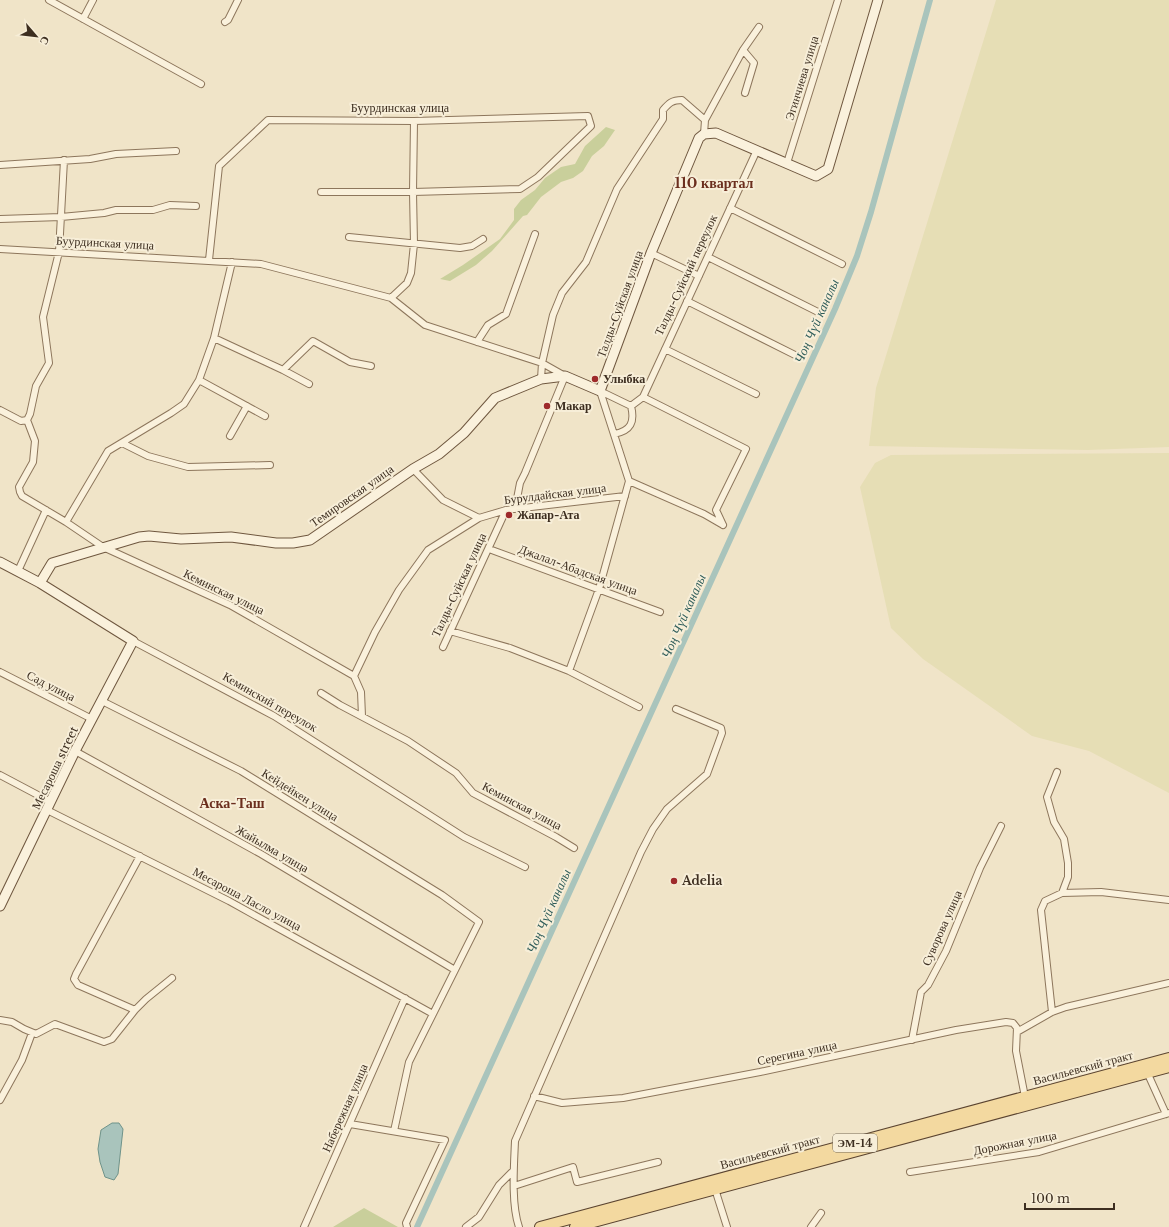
<svg xmlns="http://www.w3.org/2000/svg" width="1169" height="1227" font-family="'Libre Baskerville',serif">
<style>
.farmland{fill:#e6deb5}
.green{fill:#c9cf9b}
.water{fill:#a9c4bc;stroke:#6f938a}
.lines{fill:none;stroke-linecap:round;stroke-linejoin:round}
.canal{stroke:#a9c4bc;stroke-width:6}
.street-casing{stroke:#8d765c;stroke-width:8}
.secondary-casing{stroke:#6f573f;stroke-width:11}
.primary-casing{stroke:#5b4430;stroke-width:12}
.street{stroke:#faf1dc;stroke-width:6}
.secondary{stroke:#faf1dc;stroke-width:9}
.primary{stroke:#f3d9a0;stroke-width:10}
.poi-dot{fill:#9e2a2b;stroke:#f7eed8;stroke-width:1.5}
.labels{text-anchor:middle;stroke-width:4;stroke-linejoin:round;paint-order:stroke}
.shield{fill:#f7eed8;stroke:#756857;stroke-width:1}
.shield-label{font-size:11px;font-weight:bold;fill:#3d2e20}
.street-label{font-size:12px;fill:#3d2e20;stroke:#f7eed8}
.poi-label{font-size:12px;font-weight:bold;fill:#3d2e20;stroke:#f7eed8;text-anchor:start}
.water-label{font-size:13px;font-style:italic;fill:#2f5d5a;stroke:#f7eed8}
.quarter-label{font-size:14px;font-weight:bold;fill:#6b2e1e;stroke:#f7eed8}
</style>
<rect width="100%" height="100%" fill="#f0e4c8"/>
<!-- farmland -->
<path class="farmland" d="M996 0H1169V447L1088 450 869 446 876 388Z
M1169 453V793L1089 751 1032 736 923 659 891 628 860 487 875 463 891 455Z"/>
<!-- green -->
<path class="green" d="M606 127 615 130 604 146 592 156 583 171 573 178 561 182 541 197 527 215 523 216 492 251 476 265 450 281 440 279 463 265 500 239 514 220V209L521 200 535 190 545 178 561 167 575 164 585 146Z
M364 1208 398 1227H333Z"/>
<!-- water -->
<path class="water" d="M112 1123H119L123 1129 118 1174 114 1180 105 1177 100 1162 98 1149 101 1130Z"/>
<g class="lines">
<!-- canal -->
<path class="canal" d="M417 1227 835 309 857 256 871 212 930 0"/>
<defs>
<path id="street" d="M49 0 201 84
M83 19 93 0
M225 22 228 20 238 0
M743 50 754 63 745 93
M704 134 705 120 743 50 759 27
M787 163 838 0
M0 165 90 159 116 154 176 151
M730 208 842 264
M0 219 61 217 104 213 116 210H153L170 205 196 206
M349 237 460 248 472 246 483 239
M0 249 261 264 391 298 425 325 542 363 565 376 525 473 520 483 515 509
M651 253 699 276
M708 257 820 313
M209 260 219 166 268 120 414 121 588 116 591 126 538 177 520 189 413 192H321
M391 298 407 283 411 273 414 244 413 192 414 121
M687 301 799 357
M214 338 283 370 309 384
M477 342 488 325 506 314 535 234
M665 349 756 394
M283 370 313 341 350 362 371 366
M541 379 542 363 553 315 562 293 586 262 617 189 663 119V110C669 103 672 100 682 100L705 120
M199 380 265 416
M600 391 631 406
M643 397 746 449 716 510 723 525
M631 406 643 397 757 150
M0 410 21 421 27 420 30 414 36 386 49 363 43 317 59 252 64 160
M27 420 35 441 33 462 19 487 20 492 22 496 66 522 103 547 230 605 354 676 361 692 362 716
M614 434C631 431 635 422 631 406
M230 436 247 406
M122 443 148 456 188 467 270 465
M413 469 443 500 479 518
M629 481 704 514 723 525
M66 522 108 451 171 413 184 404 199 380 214 338 232 262
M489 549 660 612
M18 571 46 510
M450 631 510 648 569 671 639 707
M133 641 274 716 464 837 525 867
M443 647 506 510
M569 671 599 589 629 481 600 391
M0 672 92 719
M354 676 375 632 399 590 428 550 479 518 506 510 625 496
M321 693 340 705 408 741 456 773 473 793 556 837 574 848
M102 701 241 771 442 895 479 922 409 1062 394 1131
M75 751 261 854 455 970
M0 775 51 802
M47 810 229 901 433 1014
M1062 893 1101 892 1169 900
M135 1010 78 985 74 979 76 974 140 856
M1052 1012 1041 910 1045 901 1062 893 1068 877V863L1064 839 1054 822 1047 797 1057 772
M0 1020 12 1022 24 1029 36 1034 55 1024 104 1042 112 1039 135 1010 146 999 172 978
M1017 1032 1052 1012 1066 1007 1169 983
M912 1040 921 992 928 985 946 951 980 868 1001 826
M1147 1072 1166 1114
M534 1096 562 1103 623 1098 760 1072 956 1030 1006 1022 1013 1023 1017 1028 1016 1051 1025 1097
M0 1100 22 1060 32 1033
M350 1124 445 1140 406 1223 407 1227
M910 1172 1039 1152 1169 1113
M514 1186 573 1167 577 1182 658 1162
M715 1189 727 1227
M304 1227 405 998
M466 1227 479 1217 499 1185 513 1171
M519 1227C511 1204 514 1165 515 1141L641 852 653 829 667 809 707 774 722 733 721 728 676 709
M811 1227 821 1213"/>
<path id="secondary" d="M0 562 40 583 133 641 75 751 0 906
M40 583 52 563 139 537 149 536 181 539 231 537 276 543H293L310 540 413 469 439 454 464 433 495 398 541 379 565 376 600 391 651 253 699 138 704 134 716 133 816 176 828 169 878 0"/>
<path id="primary" d="M540 1227 1169 1058
M575 1227 1169 1067"/>
</defs>
<!-- street casing -->
<use href="#street" class="street-casing"/>
<!-- secondary casing -->
<use href="#secondary" class="secondary-casing"/>
<!-- primary casing -->
<use href="#primary" class="primary-casing"/>
<!-- street -->
<use href="#street" class="street"/>
<!-- secondary -->
<use href="#secondary" class="secondary"/>
<!-- primary -->
<use href="#primary" class="primary"/>
</g>
<!-- markers -->
<g class="poi-dot">
<circle cx="595" cy="379" r="4"/>
<circle cx="547" cy="406" r="4"/>
<circle cx="509" cy="515" r="4"/>
<circle cx="674" cy="881" r="4"/>
</g>
<g class="labels">
<!-- shield labels -->
<rect class="shield" x="833" y="1134" width="44" height="18" rx="3"/>
<g class="shield-label">
<text x="855" y="1147">ЭМ-14</text>
</g>
<!-- street labels -->
<g class="street-label">
<text transform="translate(802 78) rotate(-73)" y="4">Эгинчиева улица</text>
<text x="400" y="112">Буурдинская улица</text>
<text transform="translate(105 243) rotate(3)" y="4">Буурдинская улица</text>
<text transform="translate(686 275) rotate(-65)" y="4">Талды-Суйский переулок</text>
<text transform="translate(620 304) rotate(-70)" y="4">Талды-Суйская улица</text>
<text transform="translate(555 494) rotate(-7)" y="4">Бурулдайская улица</text>
<text transform="translate(352 496) rotate(-35)" y="4">Темировская улица</text>
<text transform="translate(578 570) rotate(20)" y="4">Джалал-Абадская улица</text>
<text transform="translate(459 585) rotate(-65)" y="4">Талды-Суйская улица</text>
<text transform="translate(224 592) rotate(26)" y="4">Кеминская улица</text>
<text transform="translate(51 686) rotate(27)" y="4">Сад улица</text>
<text transform="translate(270 702) rotate(30)" y="4">Кеминский переулок</text>
<text transform="translate(55 768) rotate(-64)" y="4">Месароша street</text>
<text transform="translate(300 795) rotate(32)" y="4">Кейдейкен улица</text>
<text transform="translate(522 806) rotate(28)" y="4">Кеминская улица</text>
<text transform="translate(272 849) rotate(30)" y="4">Жайылма улица</text>
<text transform="translate(247 899) rotate(28)" y="4">Месароша Ласло улица</text>
<text transform="translate(942 928) rotate(-66)" y="4">Суворова улица</text>
<text transform="translate(797 1053) rotate(-12)" y="4">Серегина улица</text>
<text transform="translate(1083 1068) rotate(-15)" y="4">Васильевский тракт</text>
<text transform="translate(345 1108) rotate(-66)" y="4">Набережная улица</text>
<text transform="translate(1015 1143) rotate(-11)" y="4">Дорожная улица</text>
<text transform="translate(770 1152) rotate(-15)" y="4">Васильевский тракт</text>
</g>
<!-- poi labels -->
<g class="poi-label">
<text x="603" y="383">Улыбка</text>
<text x="555" y="410">Макар</text>
<text x="517" y="519">Жапар-Ата</text>
<text x="682" y="885">Adelia</text>
</g>
<!-- water labels -->
<g class="water-label">
<text transform="translate(816 321) rotate(-66)" y="5">Чоң Чүй каналы</text>
<text transform="translate(683 616) rotate(-66)" y="5">Чоң Чүй каналы</text>
<text transform="translate(548 911) rotate(-66)" y="5">Чоң Чүй каналы</text>
</g>
<!-- quarter labels -->
<g class="quarter-label">
<text x="714" y="188">110 квартал</text>
<text x="232" y="808">Аска-Таш</text>
</g>
</g>
<!-- north arrow -->
<g transform="translate(36 36) rotate(118)" stroke="#f7eed8" stroke-width="3" paint-order="stroke">
<path d="M0-3L7 15L0 10L-7 15Z" fill="#3d2e20"/>
<text y="-6" font-size="11" font-weight="bold" text-anchor="middle" fill="#3d2e20">С</text>
</g>
<!-- scale -->
<path d="M1025 1203v6h89v-6" fill="none" stroke="#3d2e20" stroke-width="2"/>
<text x="1031" y="1203" font-size="12" fill="#3d2e20" stroke="#f7eed8" stroke-width="3" paint-order="stroke">100 m</text>
</svg>
